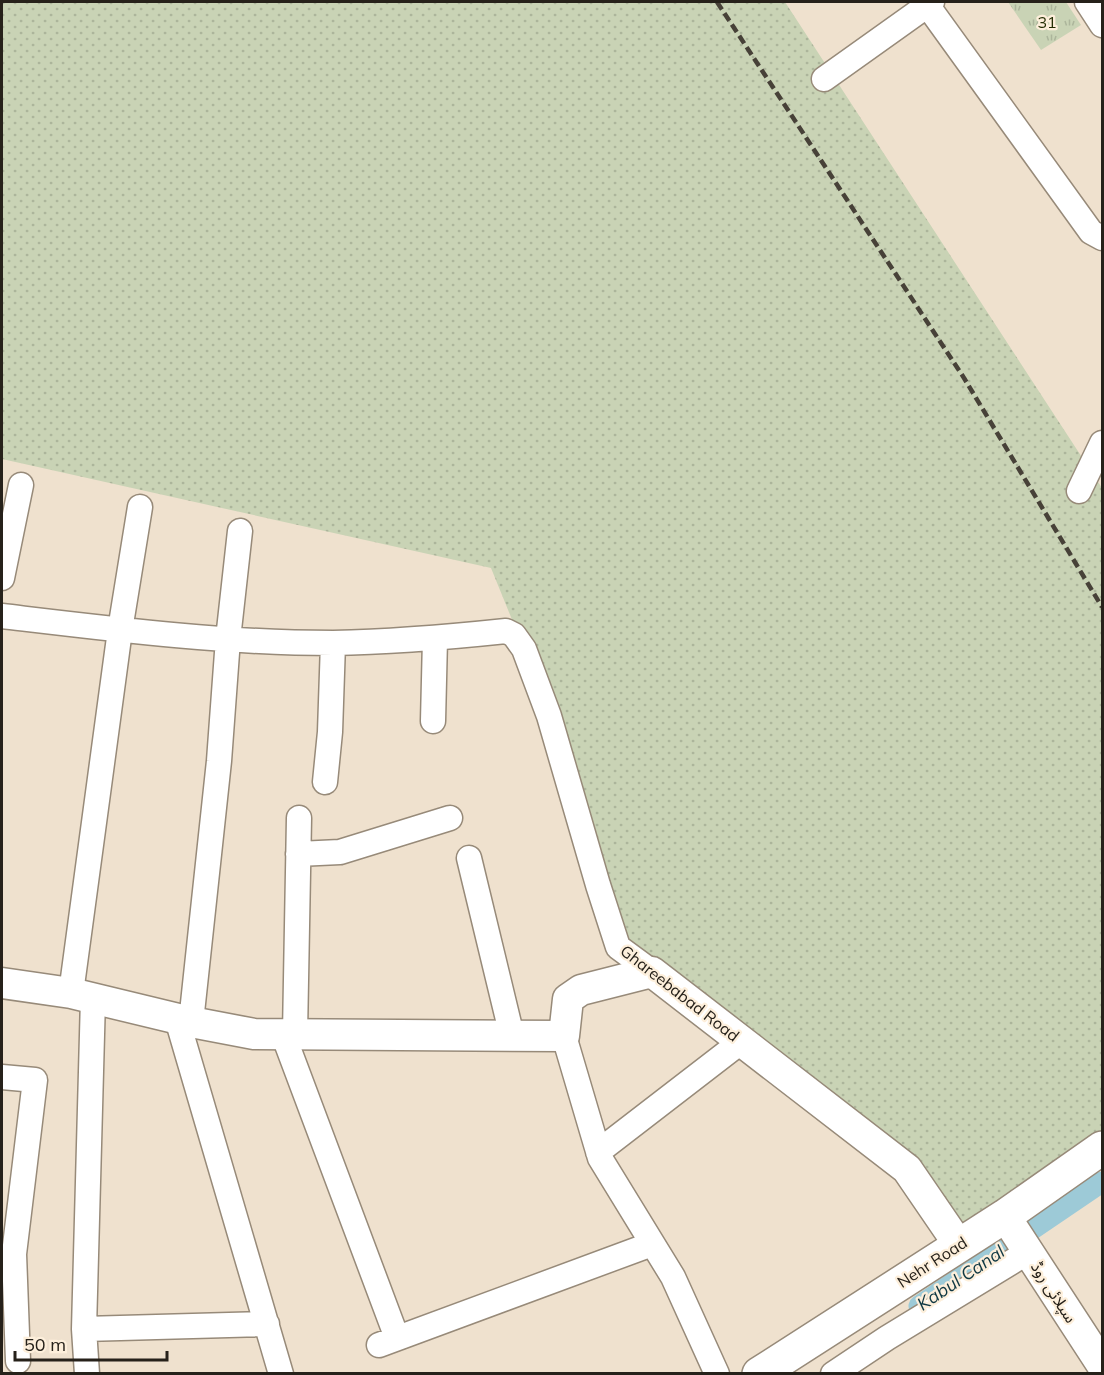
<svg xmlns="http://www.w3.org/2000/svg" width="1104" height="1375" font-family="Mulish,'Noto Sans Arabic',sans-serif">
<style>
.grass{fill:url(#grass-dots)}
.park{fill:url(#park-tufts)}
.lines{fill:none;stroke-linecap:round;stroke-linejoin:round}
.canal{stroke:#9dcad7;stroke-width:21}
.minor-casing{stroke:#978a79;stroke-width:27}
.tertiary-casing{stroke:#978a79;stroke-width:33}
.secondary-casing{stroke:#978a79;stroke-width:36}
.minor{stroke:#fff;stroke-width:24}
.tertiary{stroke:#fff;stroke-width:30}
.secondary{stroke:#fff;stroke-width:33}
.rail{stroke:#474138;stroke-width:4.5;stroke-dasharray:9 4.5;stroke-linecap:butt}
.labels{text-anchor:middle;stroke-width:4.5;stroke-linejoin:round;paint-order:stroke}
.park-label{font-size:16px;fill:#242e04;stroke:#fdefdb}
.street-label{font-size:16px;fill:#26211a;stroke:#fdefdb}
.water-label{font-size:18px;font-style:italic;fill:#0e3742;stroke:#fdefdb}
</style>
<defs>
<pattern id="grass-dots" width="8" height="8" patternUnits="userSpaceOnUse" patternTransform="scale(1.5)"><rect width="8" height="8" fill="#c9d3b5"/><path d="M2 2h.1M6 6h.1" fill="none" stroke="#acb59b" stroke-width="1.8" stroke-linecap="round"/></pattern>
<pattern id="park-tufts" width="24" height="20" patternUnits="userSpaceOnUse" patternTransform="scale(1.5)"><rect width="24" height="20" fill="#c9d3b5"/><path d="M3 7l-1-3M5 7V3M7 7l1-3M15 17l-1-3M17 17v-4M19 17l1-3" fill="none" stroke="#acb59b"/></pattern>
</defs>
<rect width="100%" height="100%" fill="#efe1ce"/>
<!-- grass -->
<path class="grass" d="M2 2H785L1102 488V1142L959 1245 907 1169 618 947 524 649 491 568 2 459Z"/>
<!-- park -->
<path class="park" d="M1008 2H1066L1081 25 1041 50Z"/>
<g class="lines">
<!-- canal -->
<path class="canal" d="M919 1306 1102 1182"/>
<defs>
<path id="minor" d="M925 2 1091 232 1102 238
M1087 2 1102 25
M824 79 932 2
M1079 491 1102 443
M2 578 21 485
M2 616C112 629 222 643 333 643 391 642 449 637 506 631L514 635 524 649 549 716 598 885 618 947 652 972
M433 721 435 639
M325 782 330 732 333 643
M298 854 340 852 450 818
M469 858 512 1036
M71 993 120 630 140 507
M177 1019 281 1374
M191 1022 219 761 228 639 240 531
M283 1034 397 1338
M295 1034 299 818
M564 1036 600 1158 673 1277 717 1374
M2 1077 35 1080 14 1254 18 1361
M598 1152 742 1041
M84 1329 267 1324
M379 1345 652 1244
M87 1374 84 1329 93 998
M833 1374 887 1338 1028 1252"/>
<path id="tertiary" d="M2 983 71 993 191 1022 254 1034 564 1036 568 999 581 990 652 972 907 1169 959 1245
M1005 1216 1102 1365"/>
<path id="secondary" d="M759 1374 1005 1216 1102 1148"/>
</defs>
<!-- minor casing -->
<use href="#minor" class="minor-casing"/>
<!-- tertiary casing -->
<use href="#tertiary" class="tertiary-casing"/>
<!-- secondary casing -->
<use href="#secondary" class="secondary-casing"/>
<!-- minor -->
<use href="#minor" class="minor"/>
<!-- tertiary -->
<use href="#tertiary" class="tertiary"/>
<!-- secondary -->
<use href="#secondary" class="secondary"/>
<!-- rail -->
<path class="rail" d="M717 2 964 378 1102 607"/>
</g>
<g class="labels">
<!-- park labels -->
<g class="park-label">
<text x="1047" y="28">31</text>
</g>
<!-- street labels -->
<g class="street-label">
<text transform="translate(680 993) rotate(38)" y="6">Ghareebabad Road</text>
<text transform="translate(932 1262) rotate(-33)" y="6">Nehr Road</text>
<text transform="translate(1054 1292) rotate(57)" y="6">سپلائی روڈ</text>
</g>
<!-- water labels -->
<g class="water-label">
<text transform="translate(961 1278) rotate(-34)" y="6">Kabul Canal</text>
</g>
</g>
<!-- border -->
<rect width="1104" height="1375" fill="none" stroke="#26211a" stroke-width="6"/>
<!-- scale -->
<path d="M15 1351v9h152v-9" fill="none" stroke="#26211a" stroke-width="3"/>
<text x="24" y="1351" font-size="18" fill="#26211a" stroke="#fdefdb" stroke-width="4.5" paint-order="stroke">50 m</text>
</svg>
